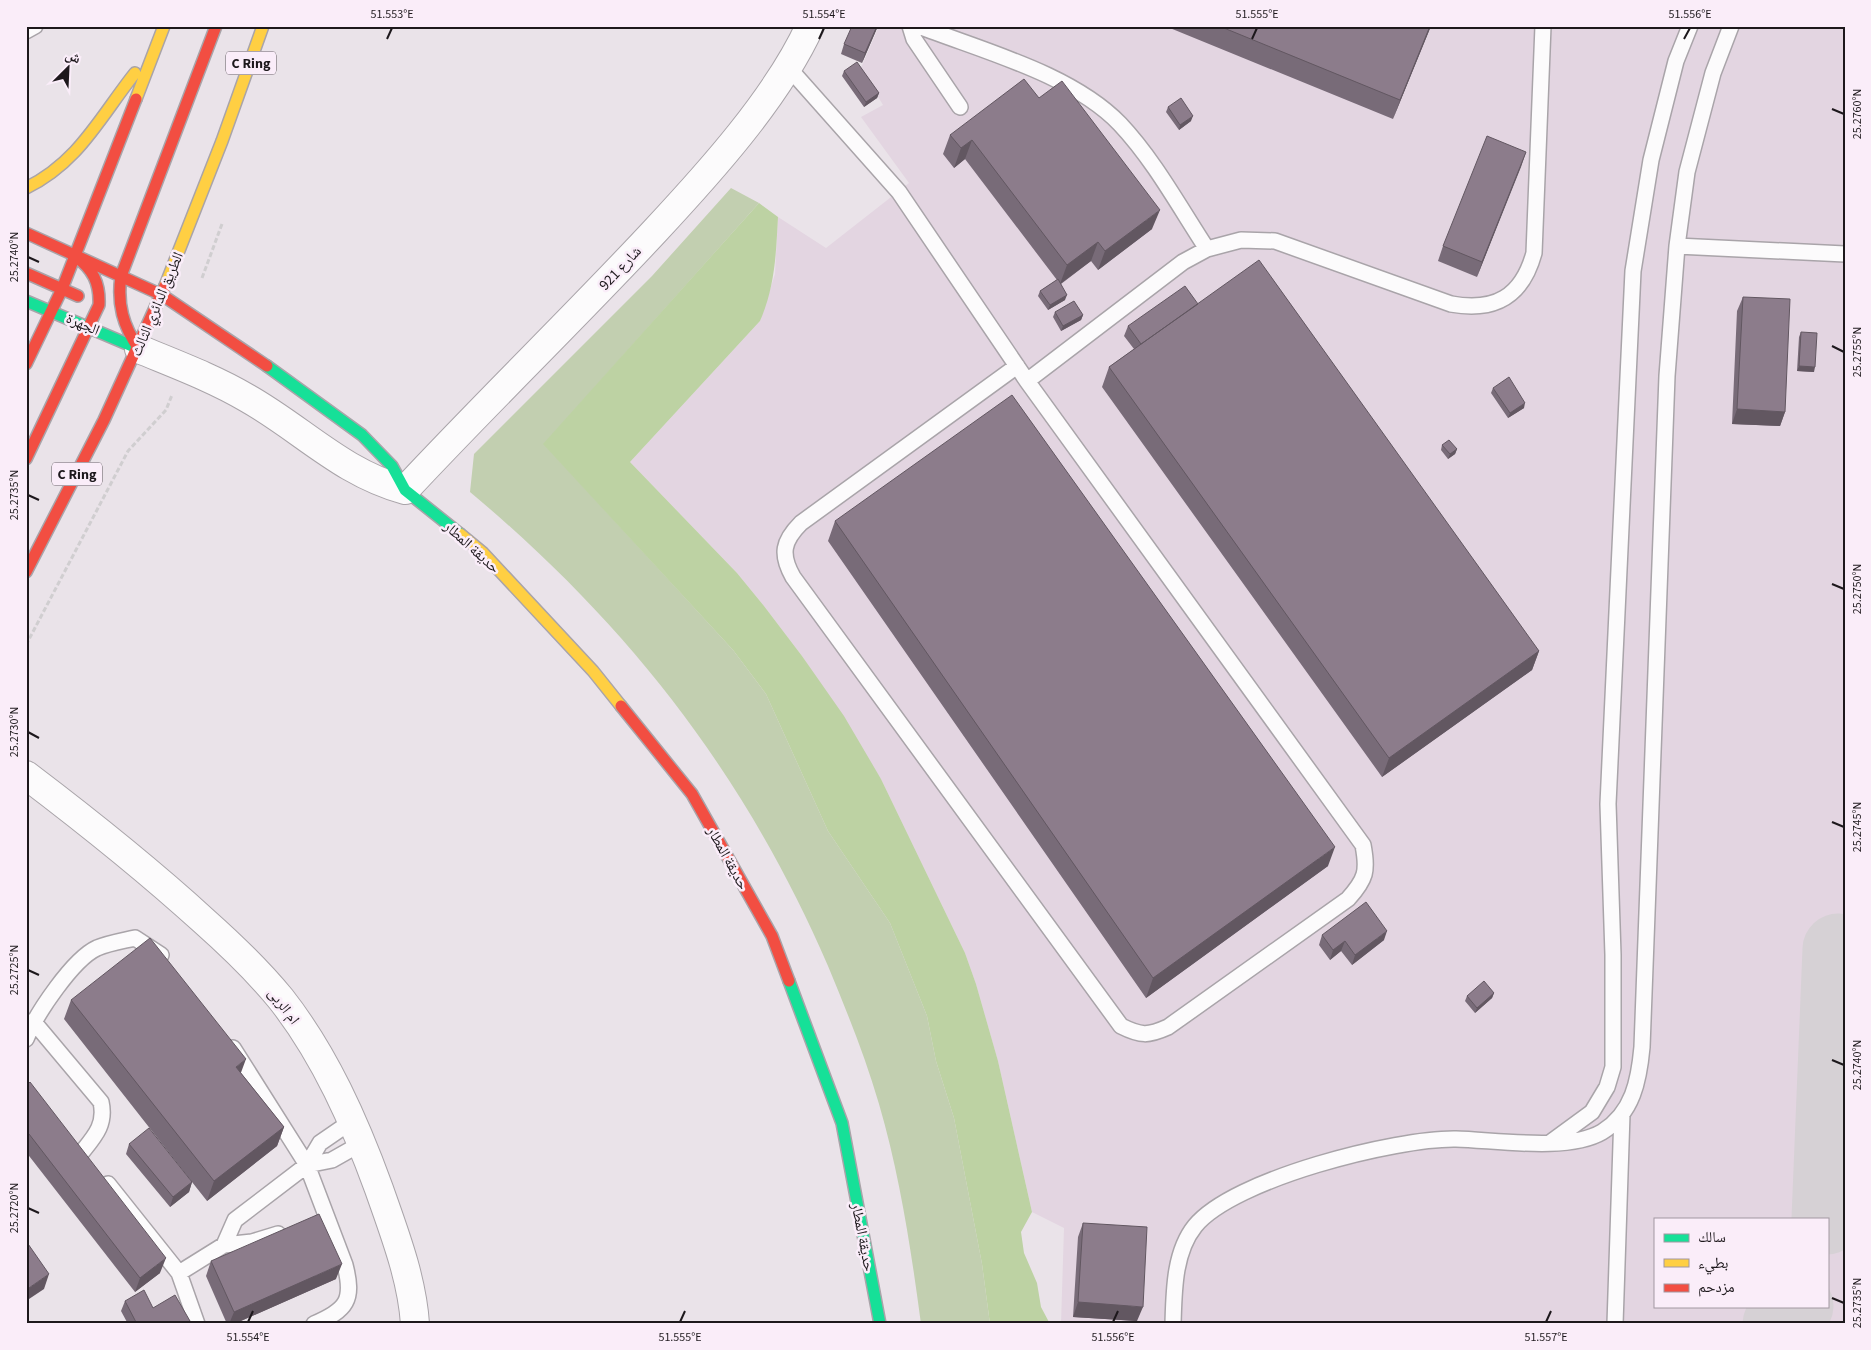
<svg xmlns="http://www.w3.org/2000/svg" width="1871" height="1350" font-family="'Source Sans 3','Noto Naskh Arabic',sans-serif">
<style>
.built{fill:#e3d5e1;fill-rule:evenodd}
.green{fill:#c2cfb0}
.forest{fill:#bdd2a3}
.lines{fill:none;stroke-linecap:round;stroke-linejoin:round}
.taxiway{stroke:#d6d1d5;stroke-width:71}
.lane-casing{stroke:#a9a4a9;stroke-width:18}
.street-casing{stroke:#a9a4a9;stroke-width:30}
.fast-casing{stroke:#a9a4a9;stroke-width:14}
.slow-casing{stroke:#a9a4a9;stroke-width:14}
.jam-casing{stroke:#a9a4a9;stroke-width:14}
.path{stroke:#d0ced0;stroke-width:3;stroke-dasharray:5 2.5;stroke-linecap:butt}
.lane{stroke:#fcfbfc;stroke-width:15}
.street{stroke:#fcfbfc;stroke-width:28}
.fast{stroke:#16e098;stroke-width:11}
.slow{stroke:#ffcf43;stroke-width:11}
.jam{stroke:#f24e42;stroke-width:11}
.wall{fill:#786b78}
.shaded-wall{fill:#625761}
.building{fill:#8c7c8b;stroke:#625761}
.ticks{fill:none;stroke:#1d181c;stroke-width:2}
.labels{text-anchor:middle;stroke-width:5;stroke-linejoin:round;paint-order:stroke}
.shield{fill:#faedf9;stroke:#5f585e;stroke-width:1}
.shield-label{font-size:14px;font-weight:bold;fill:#1d181c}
.street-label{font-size:15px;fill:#1d181c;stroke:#faedf9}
.neatline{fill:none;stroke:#1d181c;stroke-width:2}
.ticks-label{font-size:12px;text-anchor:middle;fill:#1d181c}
</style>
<rect width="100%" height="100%" fill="#eae3e9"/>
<!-- built -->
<path class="built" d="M879 26H1845V1324H1061L1064 1228 1032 1212 998 1061 976 984 965 953 881 779 802 656 764 606 737 573 630 462 760 321 775 274 778 217 826 248 909 183 861 117 883 105 861 68ZM1655 1219H1827V1306H1655Z"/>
<!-- green -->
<path class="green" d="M731 188 759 203 544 444 733 650 766 694 828 831 890 923 927 1016 936 1061 954 1118 982 1264 990 1324H921C911 1249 900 1176 879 1104 865 1056 847 1012 828 966 746 776 629 625 470 492L474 454 652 276Z"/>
<!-- forest -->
<path class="forest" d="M759 203 778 217C776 254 775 287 760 321L630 462 737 573 764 606 802 656 844 716 881 779 965 953 976 984 998 1061 1032 1212 1021 1232 1024 1253 1037 1283 1041 1307 1050 1324H990L982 1264 954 1118 936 1061 927 1016 890 923 828 831 766 694 733 650 543 444Z"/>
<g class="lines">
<!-- taxiway -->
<path class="taxiway" d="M1827 1219 1838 949
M1778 1324 1798 1306"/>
<defs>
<path id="lane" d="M910 26 914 39 960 107
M919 26C983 51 1072 74 1120 124 1154 160 1180 208 1207 249
M26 31 35 26
M788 67 899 192 1027 381 1363 845C1368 871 1366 879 1348 899L1168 1027C1148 1036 1141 1036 1121 1026L793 577C780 554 783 541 801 523L1017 366
M1677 246 1845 254
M1027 381 1183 262 1207 249 1241 240 1275 241 1451 304C1495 312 1522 297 1534 253L1543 26
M33 1021 101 1102C106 1124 95 1136 82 1152
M26 1039C36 1014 73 959 97 948 109 943 122 941 135 938L161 955
M233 1048 307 1165 345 1265C354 1300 347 1310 314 1324
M352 1121 320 1143 307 1165 332 1160 362 1143
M1551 1142 1592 1112 1607 1087 1613 1067V955L1608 804 1633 271 1651 160 1676 61 1690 26
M108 1184 179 1273 224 1245 252 1242 278 1234
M224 1245 235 1220 307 1165
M179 1273 197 1324
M1173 1324C1174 1291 1174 1252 1195 1226 1233 1179 1396 1138 1456 1139 1496 1140 1568 1152 1602 1132 1633 1113 1639 1080 1642 1047L1667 376 1677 246 1687 172 1713 73 1731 26
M1615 1324 1622 1114"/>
<path id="street" d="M139 349C175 364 213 378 247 398 302 429 342 473 405 490 487 402 573 319 655 231 709 173 777 98 810 26
M26 775C88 822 147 869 204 921 231 945 258 971 281 999 325 1055 355 1123 379 1189 394 1232 412 1278 415 1324"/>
<path id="fast" d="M26 301 139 349
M267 366 362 435 392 466 405 490 460 534
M789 981 842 1123 880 1324"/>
<path id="slow" d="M136 99 164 26
M26 188C79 162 100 117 135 73
M165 286 222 141 263 26
M460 534 483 553 593 671 621 706"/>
<path id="jam" d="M26 233 162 295 267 366
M26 273 78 296
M139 349C123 326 117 304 121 276L216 26
M26 364 62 289 136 99
M26 459 99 305C100 283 93 269 75 256
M26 572 104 420 165 286
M621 706 692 794 772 936 789 981"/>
</defs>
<!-- lane casing -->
<use href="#lane" class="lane-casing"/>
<!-- street casing -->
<use href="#street" class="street-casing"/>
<!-- fast casing -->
<use href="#fast" class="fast-casing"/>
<!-- slow casing -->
<use href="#slow" class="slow-casing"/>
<!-- jam casing -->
<use href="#jam" class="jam-casing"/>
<!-- path -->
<path class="path" d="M202 278 222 224
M26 645 128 451 166 410 172 395"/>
<!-- lane -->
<use href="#lane" class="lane"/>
<!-- street -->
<use href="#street" class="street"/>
<!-- fast -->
<use href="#fast" class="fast"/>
<!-- slow -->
<use href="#slow" class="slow"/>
<!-- jam -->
<use href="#jam" class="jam"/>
</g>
<!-- wall -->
<path class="wall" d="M878 26 862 63 841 54 844 44Z
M1165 26H1431L1393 119Z
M844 71 879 93 877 98 864 107 842 76Z
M1039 98 1152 229 1098 270 1091 261 1061 284 1065 300 1048 310 1038 296 1040 291 1057 280 965 159 954 168 943 154 950 135Z
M1168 107 1191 121 1179 130 1166 112Z
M1526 152 1477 277 1438 261 1443 246Z
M1743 297 1785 412 1780 426 1732 424 1737 311Z
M1198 304 1539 651 1532 670 1382 777 1102 387 1109 367 1134 349 1124 336 1128 326Z
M1055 312 1083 315 1081 320 1061 331 1053 317Z
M1801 332 1814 372 1797 371 1799 337Z
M1493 388 1524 408 1508 418 1491 393Z
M1442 445 1457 449 1455 454 1448 459 1441 450Z
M835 521 1328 866 1146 998 828 541Z
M1322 935 1384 940 1352 965 1341 951 1330 960 1319 945Z
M1494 993 1492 998 1475 1013 1465 1001 1467 996Z
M71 1000 241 1073 284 1127 277 1146 207 1201 192 1182 189 1192 170 1207 126 1154 129 1144 192 1182 64 1019Z
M26 1086 160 1273 135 1292 26 1152Z
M1083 1223 1137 1321 1073 1317 1078 1237Z
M211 1261 336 1279 234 1324H227L206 1276Z
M125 1301 153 1308 190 1321 189 1324H128L121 1311Z"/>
<!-- shaded-wall -->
<path class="shaded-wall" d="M877 26H878L862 63 865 53Z
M1430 26H1431L1393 119 1400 100Z
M879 93 877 98 864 107 866 102Z
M1193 116 1191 121 1179 130 1180 125Z
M972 140 965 159 954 168 961 148Z
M1526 152 1521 167 1477 277 1482 262Z
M1160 210 1152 229 1098 270 1105 251Z
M1098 242 1091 261 1060 284 1067 265Z
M1067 295 1065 300 1048 310 1050 305Z
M1083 315 1081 320 1061 331 1063 326Z
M1799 366 1815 367 1814 372 1797 371Z
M1525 403 1524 408 1508 418 1510 413Z
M1737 409 1785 412 1780 426 1732 424Z
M1457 449 1455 454 1448 459 1450 454Z
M1539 651 1532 670 1382 777 1389 758Z
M1335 847 1328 866 1146 998 1153 978Z
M1387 931 1384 940 1352 965 1355 955Z
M1345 941 1341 951 1330 960 1333 950Z
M1494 993 1492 998 1475 1013 1477 1008Z
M246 1059 239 1078 236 1067Z
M284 1127 277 1146 207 1201 214 1181Z
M29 1134 26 1142V1136Z
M192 1182 189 1192 170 1207 173 1197Z
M166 1258 160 1273 135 1292 140 1278Z
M342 1264 336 1279 234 1324H229L234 1312Z
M49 1274 44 1289 26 1301V1290Z
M1078 1302 1143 1307 1137 1321 1073 1317Z"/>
<!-- building -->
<path class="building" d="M852 26H877L865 53 844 44Z
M1219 26H1430L1400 100Z
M857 62 879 93 866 102 844 71Z
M1024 79 1039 98 1062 81 1160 210 1105 251 1098 242 1067 265 972 140 961 148 950 135Z
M1181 98 1193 116 1180 125 1168 107Z
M1487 136 1526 152 1482 262 1443 246Z
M1259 260 1539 651 1389 758 1109 367Z
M1058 279 1067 295 1050 305 1040 291Z
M1185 286 1198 304 1141 344 1128 326Z
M1743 297 1790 299 1785 412 1737 409Z
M1074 301 1083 315 1063 326 1055 312Z
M1801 332 1817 333 1815 367 1799 366Z
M1509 377 1525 403 1510 413 1493 388Z
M1012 395 1335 847 1153 978 835 521Z
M1449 440 1457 449 1450 454 1442 445Z
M1366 902 1387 931 1355 955 1345 941 1333 950 1322 935Z
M150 938 246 1059 236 1067 284 1127 214 1181 71 1000Z
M1484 981 1494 993 1477 1008 1467 996Z
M30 1082 166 1258 140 1278 29 1134 26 1136V1086Z
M149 1128 192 1182 173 1197 129 1144Z
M319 1214 342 1264 234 1312 211 1261Z
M1083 1223 1147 1227 1143 1307 1078 1302Z
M26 1241 49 1274 26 1290Z
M144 1290 153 1308 175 1295 190 1321 184 1324H137L125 1301Z"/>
<!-- ticks -->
<path class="ticks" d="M387 39 392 28M819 39 824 28M1252 39 1257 28M1684 39 1690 28M1832 109 1844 114M28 257 39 262M1832 346 1844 352M28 495 39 500M1832 584 1844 589M28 732 39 738M1832 822 1844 827M28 970 39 975M1832 1060 1844 1065M28 1208 39 1213M1832 1298 1844 1303M248 1322 253 1311M680 1322 685 1311M1113 1322 1118 1311M1546 1322 1551 1311"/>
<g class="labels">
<!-- shield labels -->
<g class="shield">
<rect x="226" y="51.5" width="50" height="23" rx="4"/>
<rect x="52" y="462.5" width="50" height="23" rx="4"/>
</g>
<g class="shield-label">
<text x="251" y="68">C Ring</text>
<text x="77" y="479">C Ring</text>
</g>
<!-- street labels -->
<g class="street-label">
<text transform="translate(620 268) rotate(-47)" y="5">شارع 921</text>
<text transform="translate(157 304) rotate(-67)" y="5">الطريق الدائري الثالث</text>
<text transform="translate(83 324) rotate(23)" y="5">الجهرة</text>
<text transform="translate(472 547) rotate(42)" y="5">حديقة المطار</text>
<text transform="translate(728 858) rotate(61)" y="5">حديقة المطار</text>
<text transform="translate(284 1006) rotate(53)" y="5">ام الربى</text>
<text transform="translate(863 1237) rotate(79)" y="5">حديقة المطار</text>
</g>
</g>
<!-- border -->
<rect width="1871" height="1350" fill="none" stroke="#faedf9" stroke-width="55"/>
<!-- legend -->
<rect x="1654" y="1218" width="175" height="90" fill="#faedf9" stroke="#a298a1"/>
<rect x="1664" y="1234" width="25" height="8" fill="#16e098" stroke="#a298a1"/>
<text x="1698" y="1242" font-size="15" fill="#1d181c">سالك</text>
<rect x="1664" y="1259" width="25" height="8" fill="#ffcf43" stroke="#a298a1"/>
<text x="1698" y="1268" font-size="15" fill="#1d181c">بطيء</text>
<rect x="1664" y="1284" width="25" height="8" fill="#f24e42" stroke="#a298a1"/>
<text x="1698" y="1292" font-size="15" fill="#1d181c">مزدحم</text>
<!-- north arrow -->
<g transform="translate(68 68) rotate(24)" stroke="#faedf9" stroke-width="4" paint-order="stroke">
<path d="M0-4L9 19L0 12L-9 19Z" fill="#1d181c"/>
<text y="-8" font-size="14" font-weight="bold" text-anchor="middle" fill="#1d181c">ش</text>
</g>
<rect x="28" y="28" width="1816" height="1294" class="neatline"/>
<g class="ticks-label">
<text x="392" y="18">51.553°E</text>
<text x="824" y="18">51.554°E</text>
<text x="1257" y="18">51.555°E</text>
<text x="1690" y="18">51.556°E</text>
<text transform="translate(1857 114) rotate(-90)" y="4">25.2760°N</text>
<text transform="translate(14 257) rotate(-90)" y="4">25.2740°N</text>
<text transform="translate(1857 352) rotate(-90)" y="4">25.2755°N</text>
<text transform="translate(14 495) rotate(-90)" y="4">25.2735°N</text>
<text transform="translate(1857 589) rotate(-90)" y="4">25.2750°N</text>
<text transform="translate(14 732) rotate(-90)" y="4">25.2730°N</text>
<text transform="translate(1857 827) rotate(-90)" y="4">25.2745°N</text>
<text transform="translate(14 970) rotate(-90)" y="4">25.2725°N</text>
<text transform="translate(1857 1065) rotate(-90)" y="4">25.2740°N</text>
<text transform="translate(14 1208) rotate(-90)" y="4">25.2720°N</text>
<text transform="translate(1857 1303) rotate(-90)" y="4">25.2735°N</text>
<text x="248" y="1341">51.554°E</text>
<text x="680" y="1341">51.555°E</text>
<text x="1113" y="1341">51.556°E</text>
<text x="1546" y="1341">51.557°E</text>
</g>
</svg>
